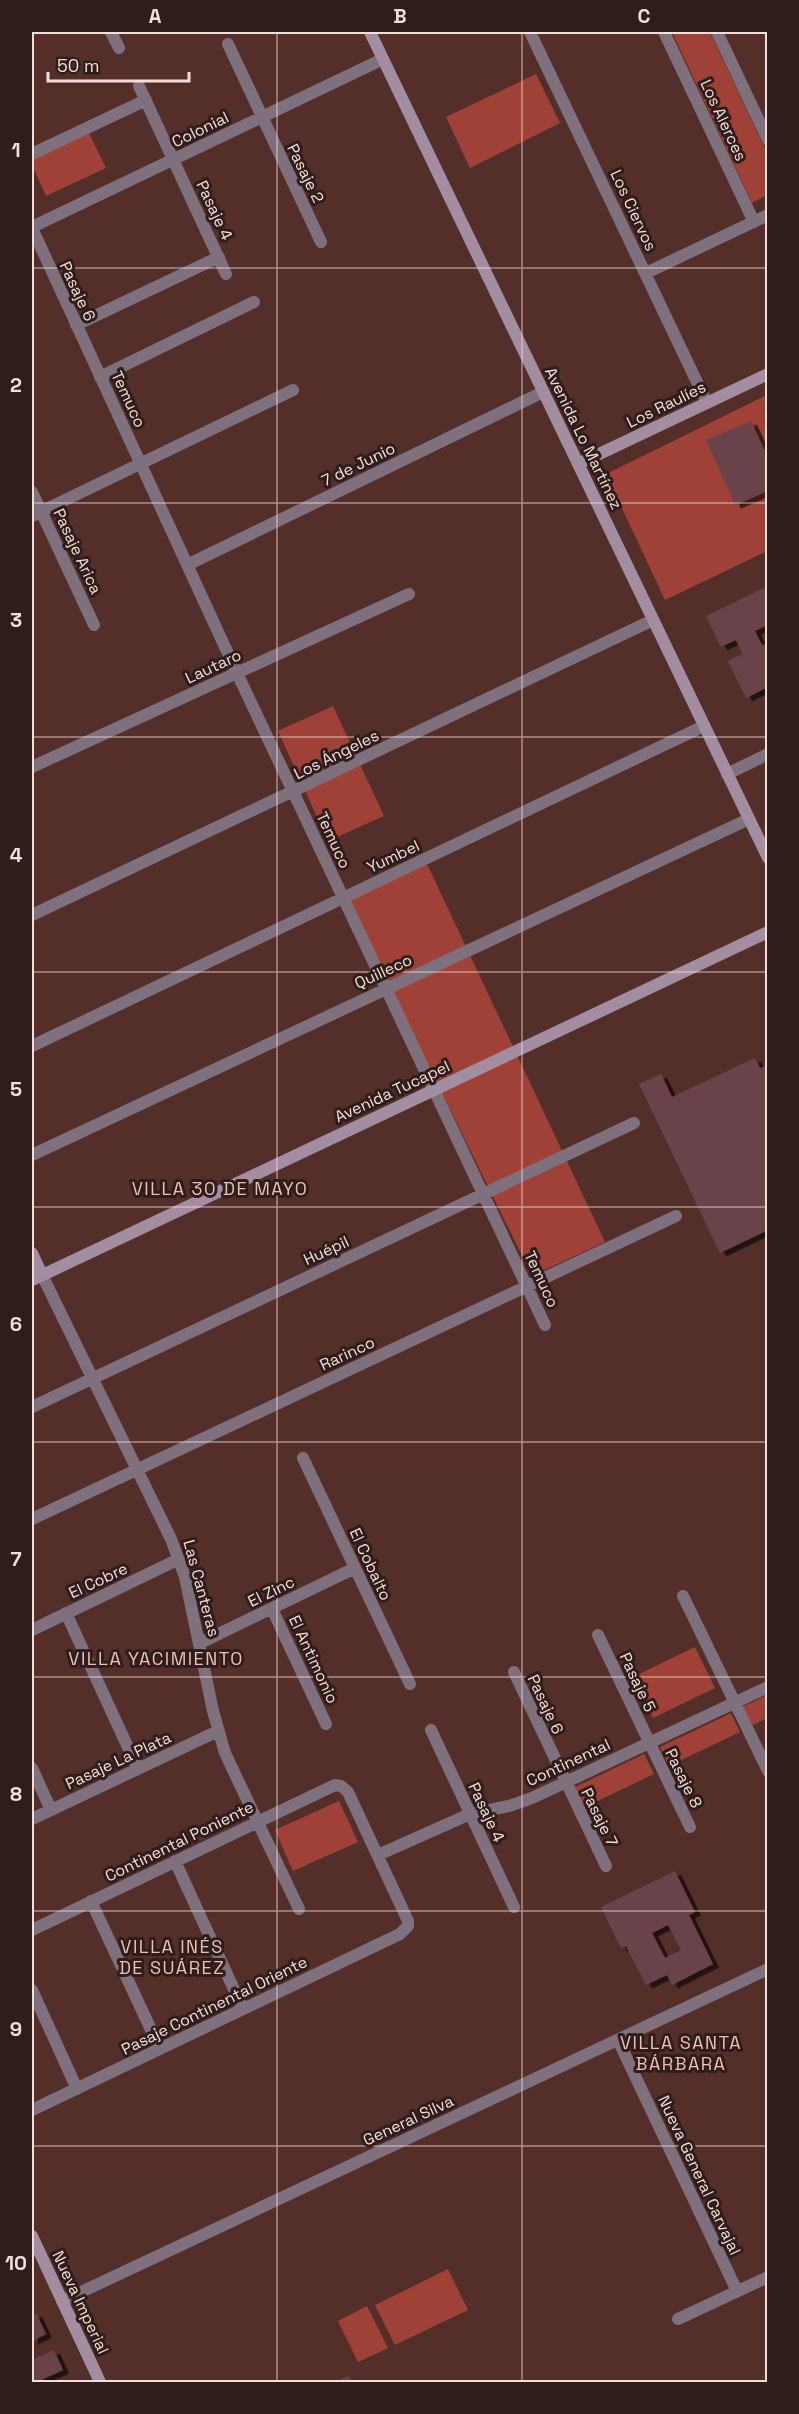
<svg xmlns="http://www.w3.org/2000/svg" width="799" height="2414" font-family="'Space Grotesk',sans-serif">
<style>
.green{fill:#9f4136}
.building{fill:#6a4349;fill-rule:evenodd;filter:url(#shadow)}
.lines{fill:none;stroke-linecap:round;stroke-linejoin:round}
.street{stroke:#7e707d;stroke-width:12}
.secondary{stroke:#a38ea1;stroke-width:12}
.grid{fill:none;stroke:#f5ddd9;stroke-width:1.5;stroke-opacity:0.55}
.labels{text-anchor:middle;stroke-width:6;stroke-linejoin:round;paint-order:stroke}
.street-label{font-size:16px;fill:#f5ddd9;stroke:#2e1d1a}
.neighbourhood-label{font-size:18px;letter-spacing:1.5px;fill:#eebfb8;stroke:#2e1d1a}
.neatline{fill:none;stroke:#f5ddd9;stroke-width:2}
.grid-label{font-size:20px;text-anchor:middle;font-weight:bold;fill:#f5ddd9}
</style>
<defs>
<filter id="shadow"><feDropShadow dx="6" dy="3.5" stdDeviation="0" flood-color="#0009"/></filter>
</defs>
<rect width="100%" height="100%" fill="#542f2a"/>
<!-- green -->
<path class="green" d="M672 32H710L767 153V195L752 203Z
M536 74 560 123 470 168 446 117Z
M88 131 106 168 46 196 32 165V158Z
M767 395V551L665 600 606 474Z
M333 706 384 816 328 841 278 731Z
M427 864 605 1242 532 1276 348 901Z
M695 1647 715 1688 653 1718 633 1677Z
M767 1695V1718L751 1726 742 1707Z
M731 1713 740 1732 669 1766 660 1747Z
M644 1754 654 1774 583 1808 573 1788Z
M339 1801 358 1842 293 1871 275 1830Z
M448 2269 468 2310 395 2345 375 2305Z
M367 2306 388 2348 358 2362 338 2321Z"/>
<!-- building -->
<path class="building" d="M751 421 768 458V491L735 505 706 440Z
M768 586V625L755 631 762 645 768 643V687L746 698 728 661 742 654 736 640 721 647 706 616Z
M755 1058 760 1068 768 1065V1230L720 1253 639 1084 661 1074 672 1097Z
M675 1871 695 1912 689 1915 713 1964 672 1985 667 1975 646 1985 626 1946 621 1948 601 1907ZM668 1925 681 1950 665 1958 652 1933Z
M36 2313 46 2334 32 2341V2316Z
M54 2350 63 2370 37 2382H32V2360Z
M349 2376 352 2382H334Z"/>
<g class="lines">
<!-- street -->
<path class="street" d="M111 32 119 48
M530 32 707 403
M664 32 754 222
M717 32 768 140
M228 44 321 242
M139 86 226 274
M32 154 146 100
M32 227 383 59
M32 228 237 673 545 1325
M646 273 768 215
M76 325 219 257
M100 377 254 302
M32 492 94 625
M32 516 293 390
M187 565 543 392
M32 767 409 594
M727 774 768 754
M32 915 653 620
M32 1046 704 726
M32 1155 749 819
M42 1275 171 1539 185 1577 213 1711 225 1753 299 1909
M32 1407 634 1123
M303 1458 410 1684
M32 1519 676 1216
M683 1596 768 1771
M272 1609 326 1724
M66 1613 138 1769
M32 1630 179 1559
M598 1635 690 1827
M200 1643 355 1568
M514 1672 606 1866
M431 1730 514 1907
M32 1768 51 1810
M32 1819 218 1731
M378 1855 470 1814 509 1806 532 1798 768 1687
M175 1861 243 2009
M91 1901 160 2049
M32 1930 335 1785 341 1786 348 1792 408 1921V1926L400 1934 32 2110
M32 1990 77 2089
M618 2040 737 2291
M62 2301 768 1969
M678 2319 768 2277"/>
<!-- secondary -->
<path class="secondary" d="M370 32 768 858
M578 464 768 374
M32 1253 42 1275
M32 1280 768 932
M32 2236 100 2382"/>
</g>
<!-- grid -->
<path class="grid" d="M277 32V2382M522 32V2382M32 268H768M32 503H768M32 737H768M32 972H768M32 1207H768M32 1442H768M32 1677H768M32 1911H768M32 2146H768"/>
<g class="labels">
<!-- street labels -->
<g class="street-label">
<text transform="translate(724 120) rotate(65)" y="6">Los Alerces</text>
<text transform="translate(200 129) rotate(-26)" y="6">Colonial</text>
<text transform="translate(306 173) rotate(64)" y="6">Pasaje 2</text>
<text transform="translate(215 210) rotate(65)" y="6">Pasaje 4</text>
<text transform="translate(634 210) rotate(65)" y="6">Los Ciervos</text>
<text transform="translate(78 291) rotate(65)" y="6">Pasaje 6</text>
<text transform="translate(129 399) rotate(65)" y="6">Temuco</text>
<text transform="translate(666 404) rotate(-26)" y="6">Los Raulíes</text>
<text transform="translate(584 438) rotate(64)" y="6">Avenida Lo Martínez</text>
<text transform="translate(358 464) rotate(-26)" y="6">7 de Junio</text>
<text transform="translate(78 551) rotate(65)" y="6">Pasaje Arica</text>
<text transform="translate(213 666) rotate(-25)" y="6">Lautaro</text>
<text transform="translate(336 754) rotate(-26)" y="6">Los Ángeles</text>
<text transform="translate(334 840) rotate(65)" y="6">Temuco</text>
<text transform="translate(393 856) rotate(-25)" y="6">Yumbel</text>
<text transform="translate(383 971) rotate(-25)" y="6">Quilleco</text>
<text transform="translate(392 1091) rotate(-25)" y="6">Avenida Tucapel</text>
<text transform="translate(326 1250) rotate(-25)" y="6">Huépil</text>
<text transform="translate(542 1279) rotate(65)" y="6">Temuco</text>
<text transform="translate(347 1353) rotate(-25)" y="6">Rarinco</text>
<text transform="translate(371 1564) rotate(65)" y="6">El Cobalto</text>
<text transform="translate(98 1580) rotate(-25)" y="6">El Cobre</text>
<text transform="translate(202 1588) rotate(75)" y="6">Las Canteras</text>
<text transform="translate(271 1591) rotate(-26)" y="6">El Zinc</text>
<text transform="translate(314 1659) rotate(65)" y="6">El Antimonio</text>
<text transform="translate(638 1682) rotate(65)" y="6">Pasaje 5</text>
<text transform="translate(546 1704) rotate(65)" y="6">Pasaje 6</text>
<text transform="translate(118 1760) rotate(-25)" y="6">Pasaje La Plata</text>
<text transform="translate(568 1762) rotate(-25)" y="6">Continental</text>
<text transform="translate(684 1778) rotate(64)" y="6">Pasaje 8</text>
<text transform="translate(487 1812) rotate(65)" y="6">Pasaje 4</text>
<text transform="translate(600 1817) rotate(64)" y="6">Pasaje 7</text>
<text transform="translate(179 1841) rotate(-26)" y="6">Continental Poniente</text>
<text transform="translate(214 2005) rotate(-26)" y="6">Pasaje Continental Oriente</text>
<text transform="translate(408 2120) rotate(-25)" y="6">General Silva</text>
<text transform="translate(700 2175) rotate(65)" y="6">Nueva General Carvajal</text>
<text transform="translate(81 2302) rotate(65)" y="6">Nueva Imperial</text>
</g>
<!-- neighbourhood labels -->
<g class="neighbourhood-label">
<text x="220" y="1195">VILLA 30 DE MAYO</text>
<text x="156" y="1665">VILLA YACIMIENTO</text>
<text x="172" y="1953">VILLA INÉS<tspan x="172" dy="21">DE SUÁREZ</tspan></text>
<text x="681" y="2049">VILLA SANTA<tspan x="681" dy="21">BÁRBARA</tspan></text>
</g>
</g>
<!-- border -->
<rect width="799" height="2414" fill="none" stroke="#2e1d1a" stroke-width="66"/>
<!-- scale -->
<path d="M48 72v9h141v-9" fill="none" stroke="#f5ddd9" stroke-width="3"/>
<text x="57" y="72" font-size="18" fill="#f5ddd9" stroke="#2e1d1a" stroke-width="4.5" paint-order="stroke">50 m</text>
<rect x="33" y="33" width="733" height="2348" class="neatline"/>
<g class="grid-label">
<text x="155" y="23">A</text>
<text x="400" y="23">B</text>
<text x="644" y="23">C</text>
<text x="16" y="157">1</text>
<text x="16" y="392">2</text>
<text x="16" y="627">3</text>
<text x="16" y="862">4</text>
<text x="16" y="1096">5</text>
<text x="16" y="1331">6</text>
<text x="16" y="1566">7</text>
<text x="16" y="1801">8</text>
<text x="16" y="2036">9</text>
<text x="16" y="2270">10</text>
</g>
</svg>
